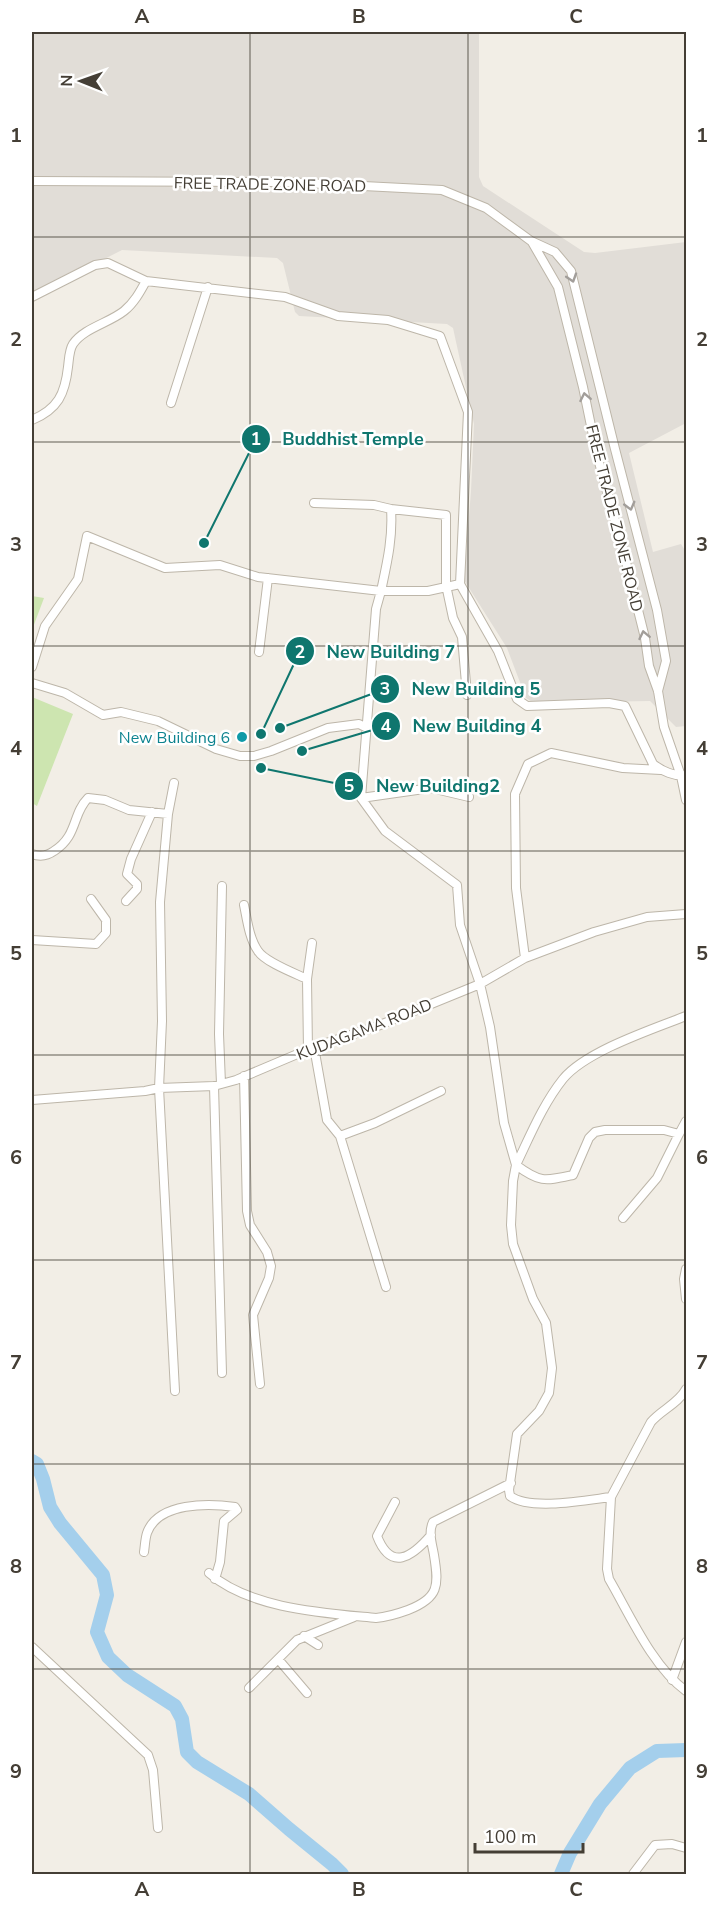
<svg xmlns="http://www.w3.org/2000/svg" width="718" height="1906" font-family="'Nunito Sans',sans-serif">
<style>
.industrial{fill:#e1ddd7}
.green{fill:#cde5b0}
.lines{fill:none;stroke-linecap:round;stroke-linejoin:round}
.river{stroke:#a4cfec;stroke-width:14}
.minor-casing{stroke:#bdb6a9;stroke-width:10}
.minor{stroke:#fff;stroke-width:8}
.oneway{stroke:#a29e9a}
.grid{fill:none;stroke:#443e35;stroke-width:1.5;stroke-opacity:0.55}
.culture-dot{fill:#0f9aa8;stroke:#fff;stroke-width:2}
.labels{text-anchor:middle;stroke-width:5;stroke-linejoin:round;paint-order:stroke}
.street-label{font-size:16px;fill:#443e35;stroke:#fff}
.culture-label{font-size:16px;fill:#0d838f;stroke:#fff;text-anchor:end}
.leader{fill:none;stroke:#0f766e;stroke-width:2}
.callout-dot{fill:#0f766e;stroke:#fff;stroke-width:2}
.mark-label{font-size:18px;text-anchor:middle;font-weight:bold;fill:#fff}
.callout-label{font-size:18px;text-anchor:middle;font-weight:bold;fill:#0f766e;stroke:#fff;stroke-width:5;stroke-linejoin:round;paint-order:stroke}
.neatline{fill:none;stroke:#443e35;stroke-width:2}
.grid-label{font-size:20px;text-anchor:middle;font-weight:bold;fill:#443e35}
</style>
<rect width="100%" height="100%" fill="#f2eee6"/>
<!-- industrial -->
<path class="industrial" d="M32 32H479V177L483 186 584 252 595 253 686 242V423L629 453 653 552 681 544 686 552V726L676 727 650 701 534 703 526 698 507 648 464 580 471 491 474 424 453 328 447 324 299 316 295 312 283 263 277 258 122 250 32 296Z"/>
<!-- green -->
<path class="green" d="M32 596 44 598 32 630Z
M32 697 73 714 37 806 32 803Z"/>
<g class="lines">
<!-- river -->
<path class="river" d="M32 1461 37 1464 43 1479 50 1507 60 1523 103 1575 107 1595 97 1632 108 1657 127 1675 175 1706 182 1719 187 1752 197 1762 249 1794 289 1829 332 1864 342 1874
M561 1874 570 1853 600 1804 630 1768 657 1751 686 1750"/>
<defs>
<path id="minor" d="M32 181 285 182 442 190 486 208 531 241 555 252 571 271 615 449 657 610 666 661 658 691
M532 242 558 287 583 387 597 455 623 550 645 638 649 666 658 691 664 727 681 776 686 800
M32 297 95 265 108 263 146 281 285 297 338 316 388 320 440 336 468 412 460 584 498 651 517 699 527 706 609 703 625 706 653 764C662 771 675 777 686 775
M171 403 208 287
M32 420C58 409 65 394 68 367 69 360 69 350 73 344 84 328 109 323 124 311 134 303 140 292 146 281
M391 509 446 515V585L453 618 462 637 467 695
M460 584 428 591H381L376 609 361 798 385 831 457 885 460 925 480 984 490 1027 504 1123 516 1165C530 1136 543 1104 563 1079 586 1051 653 1029 686 1016
M259 652 268 578
M32 667 45 626 78 579 87 536 165 568 220 565 258 577 381 591C387 563 393 538 391 509L374 505 314 503
M32 683 65 693 103 715 121 712 158 721 216 749 240 756H254L271 751 328 728 359 724 367 728
M174 783 168 814 160 902 162 1021 159 1088 175 1391
M361 798 431 788 469 797
M32 854C40 857 47 856 54 851 78 836 72 814 88 798L105 800 129 810 168 814
M126 901 137 889V884L127 874 131 859 152 812
M244 905C247 919 249 938 258 951 265 962 294 973 307 979L308 1050
M32 940 96 944 106 933V920L91 899
M525 958 516 888 515 794 528 764 551 753 623 768 661 770
M307 979 312 943
M314 1047 327 1120 340 1136 386 1287
M244 1076 247 1211 250 1225 267 1252 271 1266 269 1278 253 1315 260 1384
M221 1084 219 1034 222 886
M214 1086 222 1373
M32 1100 145 1091 159 1088 214 1086 236 1080 314 1047 375 1027 480 984 525 958 594 932 647 917 686 914
M340 1136 375 1123 441 1091
M623 1218 657 1178 679 1134
M686 1269 684 1279 686 1299
M686 1389C679 1403 661 1410 651 1422L611 1497 607 1569 609 1579C630 1615 652 1666 686 1691
M611 1497C587 1500 530 1511 510 1496L509 1490 517 1434 539 1411 549 1393 552 1368 546 1323 533 1299 513 1244 511 1225 513 1181 516 1165C540 1183 545 1181 573 1175L589 1138 595 1132 605 1130H664L679 1134 686 1121
M395 1502 377 1536C391 1572 412 1557 431 1535
M144 1552C145 1546 145 1539 147 1533 158 1502 209 1503 235 1507L237 1510 224 1521 220 1562 215 1579
M209 1573C250 1609 324 1613 376 1618 387 1617 397 1614 408 1610 439 1598 439 1586 434 1555 432 1543 428 1533 433 1522L511 1483
M304 1636 318 1645
M32 1647 148 1755 153 1770 158 1828
M278 1659 307 1693
M672 1680 686 1642
M249 1688 297 1640 354 1617
M633 1874 655 1845 672 1844 686 1848"/>
</defs>
<!-- minor casing -->
<use href="#minor" class="minor-casing"/>
<!-- minor -->
<use href="#minor" class="minor"/>
</g>
<!-- one-way arrows -->
<defs><path id="oneway-chevron" d="M-2-3.5L2.5 0L-2 3.5" fill="none" stroke-width="1.6" stroke-linecap="round" stroke-linejoin="round" transform="scale(1.5)"/></defs>
<g class="oneway">
<use href="#oneway-chevron" transform="translate(572 278) rotate(72)"/>
<use href="#oneway-chevron" transform="translate(585 397) rotate(-101)"/>
<use href="#oneway-chevron" transform="translate(630 506) rotate(75)"/>
<use href="#oneway-chevron" transform="translate(644 635) rotate(-102)"/>
</g>
<!-- grid -->
<path class="grid" d="M250 32V1874M468 32V1874M32 237H686M32 442H686M32 646H686M32 851H686M32 1055H686M32 1260H686M32 1464H686M32 1669H686"/>
<!-- markers -->
<circle class="culture-dot" cx="242" cy="737" r="6"/>
<g class="labels">
<!-- street labels -->
<g class="street-label">
<text transform="translate(270 184) rotate(1)" y="6">FREE TRADE ZONE ROAD</text>
<text transform="translate(615 518) rotate(76)" y="6">FREE TRADE ZONE ROAD</text>
<text transform="translate(364 1029) rotate(-21)" y="6">KUDAGAMA ROAD</text>
</g>
<!-- culture labels -->
<g class="culture-label">
<text x="230" y="743">New Building 6</text>
</g>
</g>
<!-- callouts -->
<path class="leader" d="M204 543L256 439M261 734L300 651M280 728L385 689M302 751L386 726M261 768L349 786"/>
<g class="callout-dot">
<circle cx="204" cy="543" r="6"/>
<circle cx="261" cy="734" r="6"/>
<circle cx="280" cy="728" r="6"/>
<circle cx="302" cy="751" r="6"/>
<circle cx="261" cy="768" r="6"/>
<circle cx="256" cy="439" r="15"/>
<circle cx="300" cy="651" r="15"/>
<circle cx="385" cy="689" r="15"/>
<circle cx="386" cy="726" r="15"/>
<circle cx="349" cy="786" r="15"/>
</g>
<g class="mark-label">
<text x="256" y="445">1</text>
<text x="300" y="658">2</text>
<text x="385" y="695">3</text>
<text x="386" y="732">4</text>
<text x="349" y="792">5</text>
</g>
<g class="callout-label">
<text x="353" y="445">Buddhist Temple</text>
<text x="391" y="658">New Building 7</text>
<text x="476" y="695">New Building 5</text>
<text x="477" y="732">New Building 4</text>
<text x="438" y="792">New Building2</text>
</g>
<!-- border -->
<rect width="718" height="1906" fill="none" stroke="#ffffff" stroke-width="66"/>
<!-- north arrow -->
<g transform="translate(81 81) rotate(271)" stroke="#ffffff" stroke-width="4.5" paint-order="stroke">
<path d="M0-4.5L10 22L0 15L-10 22Z" fill="#443e35"/>
<text y="-9" font-size="16" font-weight="bold" text-anchor="middle" fill="#443e35">N</text>
</g>
<!-- scale -->
<path d="M475 1843v9h108v-9" fill="none" stroke="#443e35" stroke-width="3"/>
<text x="484" y="1843" font-size="18" fill="#443e35" stroke="#ffffff" stroke-width="4.5" paint-order="stroke">100 m</text>
<rect x="33" y="33" width="652" height="1840" class="neatline"/>
<g class="grid-label">
<text x="142" y="23">A</text>
<text x="359" y="23">B</text>
<text x="576" y="23">C</text>
<text x="16" y="142">1</text>
<text x="702" y="142">1</text>
<text x="16" y="346">2</text>
<text x="702" y="346">2</text>
<text x="16" y="551">3</text>
<text x="702" y="551">3</text>
<text x="16" y="755">4</text>
<text x="702" y="755">4</text>
<text x="16" y="960">5</text>
<text x="702" y="960">5</text>
<text x="16" y="1164">6</text>
<text x="702" y="1164">6</text>
<text x="16" y="1369">7</text>
<text x="702" y="1369">7</text>
<text x="16" y="1573">8</text>
<text x="702" y="1573">8</text>
<text x="16" y="1778">9</text>
<text x="702" y="1778">9</text>
<text x="142" y="1896">A</text>
<text x="359" y="1896">B</text>
<text x="576" y="1896">C</text>
</g>
</svg>
